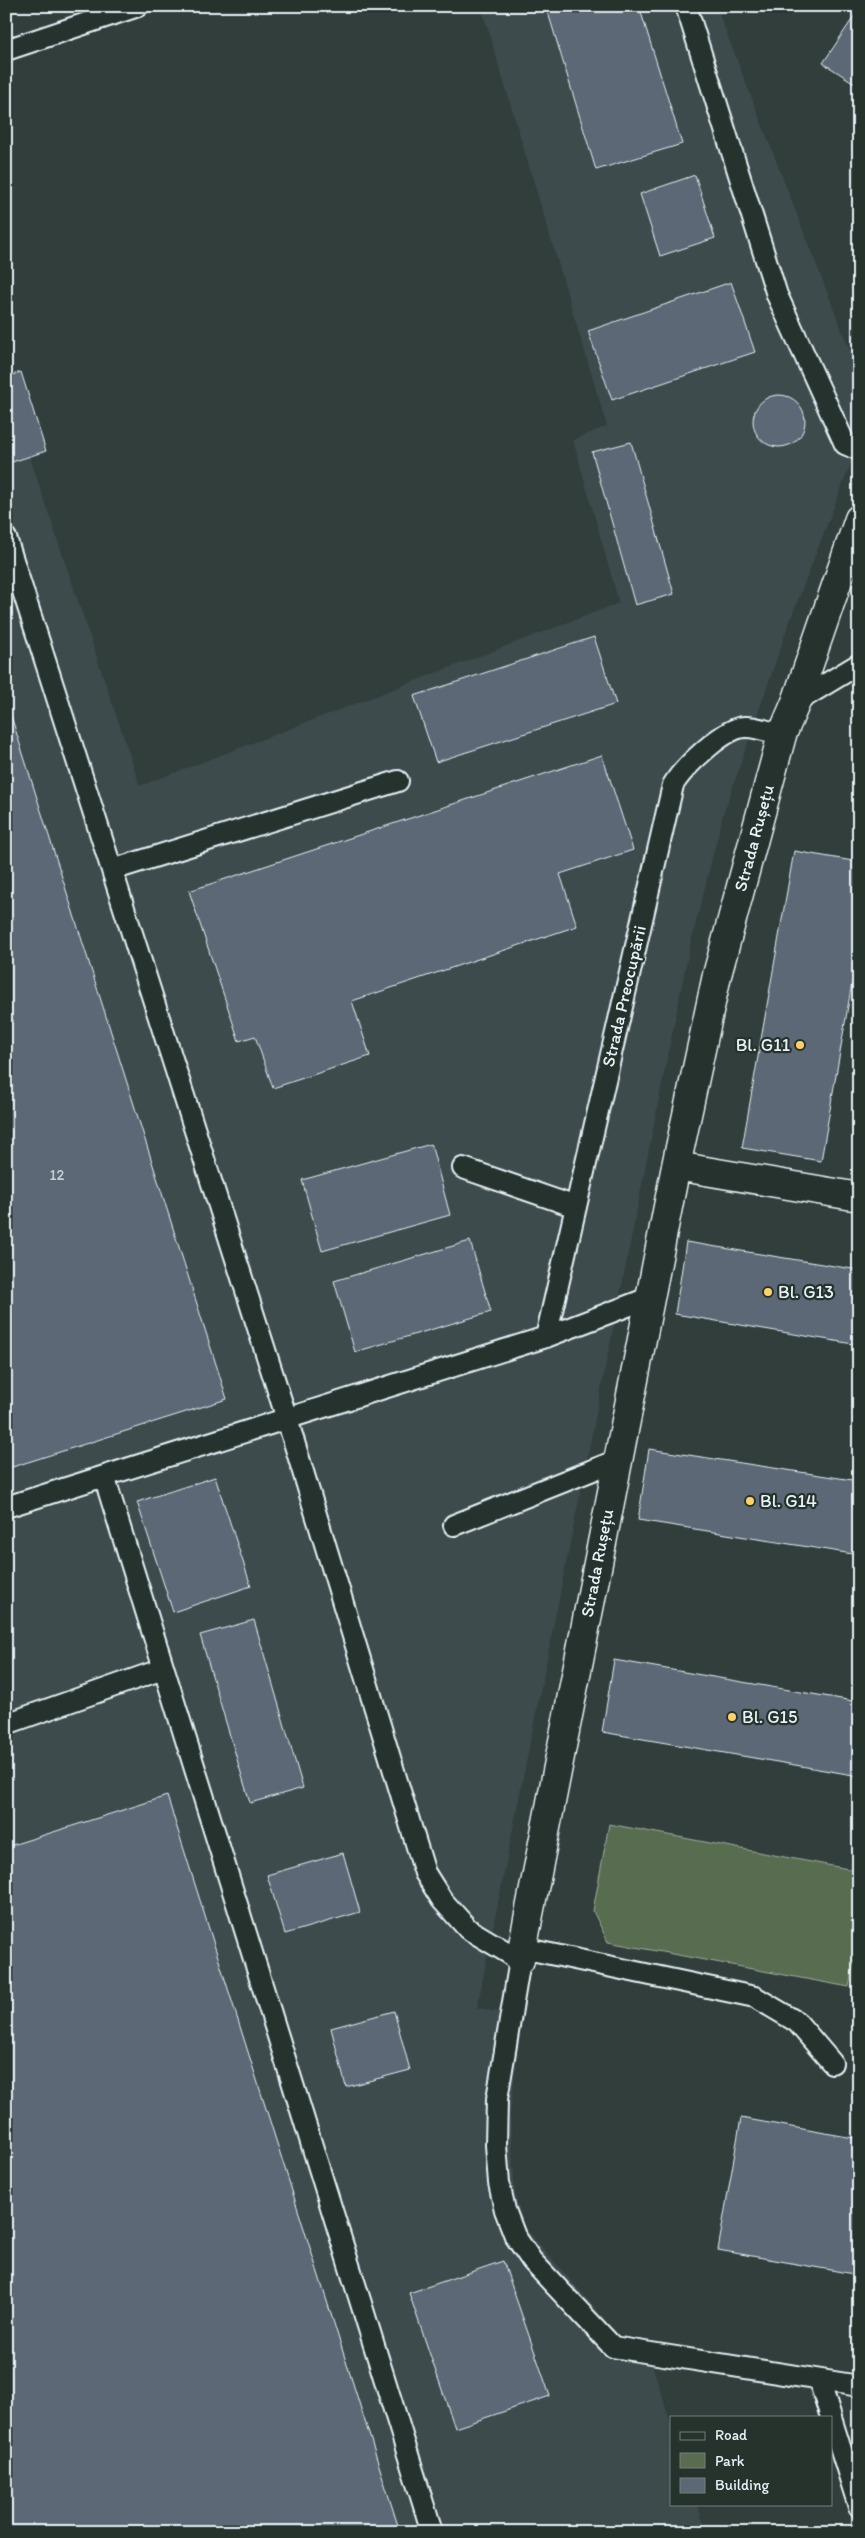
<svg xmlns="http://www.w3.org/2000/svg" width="865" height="2538" font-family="Itim,sans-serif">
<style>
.built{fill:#3e4b4d}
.green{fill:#596c4f;stroke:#a0aea4}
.building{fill:#5d6876;stroke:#e8f1f8}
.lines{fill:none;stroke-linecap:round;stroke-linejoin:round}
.service-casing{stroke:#e8f1f8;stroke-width:24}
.minor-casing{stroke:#e8f1f8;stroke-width:31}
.service{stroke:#26332d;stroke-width:20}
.minor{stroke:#26332d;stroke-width:28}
.poi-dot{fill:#ffd166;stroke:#26332d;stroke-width:2}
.labels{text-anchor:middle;stroke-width:4.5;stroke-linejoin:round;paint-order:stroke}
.number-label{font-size:15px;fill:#c5cfd8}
.street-label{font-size:18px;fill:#e8f1f8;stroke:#26332d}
.poi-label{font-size:18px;fill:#e8f1f8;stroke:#26332d;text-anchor:start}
</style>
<rect width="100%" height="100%" fill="#313e3c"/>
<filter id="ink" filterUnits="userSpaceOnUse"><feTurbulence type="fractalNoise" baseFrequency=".02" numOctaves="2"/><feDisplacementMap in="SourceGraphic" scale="10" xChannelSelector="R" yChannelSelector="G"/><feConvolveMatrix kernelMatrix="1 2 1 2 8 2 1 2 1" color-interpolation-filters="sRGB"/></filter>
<g filter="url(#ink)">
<!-- built -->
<path class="built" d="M481 6H716L859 374V442L788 626 723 815 688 955 477 2008 522 2016 510 2115 515 2194 525 2228 621 2338 645 2343 671 2423V2504H697L706 2532H6V386L140 786 619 603 573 440 607 426Z"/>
<!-- green -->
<path class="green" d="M609 1824 859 1871V1935L849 1987 608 1942 593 1911Z"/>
<!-- building -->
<path class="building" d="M546 6H639L682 144 596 170Z
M859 9V86L823 63Z
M695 175 715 238 660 256 640 194Z
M731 282 755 352 612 400 588 331Z
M21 372 46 451 6 464V377Z
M753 421a26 26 0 1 1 52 0a26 26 0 1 1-52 0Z
M631 442 674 594 635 605 592 452Z
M594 637 616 704 436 762 414 696Z
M6 700 227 1399 6 1469Z
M602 755 633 850 560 874 577 926 352 1001 370 1056 273 1088 255 1036 239 1041 189 891Z
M794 851 859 862V943L821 1161 742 1148Z
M431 1144 450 1215 322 1251 302 1180Z
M470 1241 491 1312 355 1352 334 1281Z
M686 1242 859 1270V1345L675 1314Z
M649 1449 859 1481V1555L638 1520Z
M215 1477 251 1586 173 1612 137 1502Z
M254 1620 303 1788 250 1803 200 1635Z
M614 1660 859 1702V1776L602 1732Z
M167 1796 400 2532H6V1847Z
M343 1853 360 1912 285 1934 267 1875Z
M394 2011 410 2070 346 2087 331 2028Z
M741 2118 859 2139V2275L718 2250Z
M503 2261 550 2396 455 2428 409 2293Z"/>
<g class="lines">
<defs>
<path id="service" d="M686 6 777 295 845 444 859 450
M6 50 138 6
M6 538 287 1419 425 1873 442 1900 468 1929 520 1960 497 2099 496 2145 499 2183 505 2210 515 2236 532 2261 613 2347 859 2386
M796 702 859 664
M112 870 398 781
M463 1168 576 1207
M546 1337 673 785C683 768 724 728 744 727 755 726 770 732 782 735
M104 1476 432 2532
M6 1507 546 1337 651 1297
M454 1525 618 1460
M6 1724 163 1669
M522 1948 755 1997 797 2022 832 2063
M819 2380 831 2417
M831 2418 859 2507"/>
<path id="minor" d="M676 1166 859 1197
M520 1960 676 1166 717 975 782 735 796 702 859 519"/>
</defs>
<!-- service casing -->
<use href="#service" class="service-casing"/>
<!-- minor casing -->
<use href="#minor" class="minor-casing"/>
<!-- service -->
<use href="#service" class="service"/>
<!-- minor -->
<use href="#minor" class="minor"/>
</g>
</g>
<!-- markers -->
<g class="poi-dot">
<circle cx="800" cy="1045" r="5"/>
<circle cx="768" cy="1292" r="5"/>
<circle cx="750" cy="1501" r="5"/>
<circle cx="732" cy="1717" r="5"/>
</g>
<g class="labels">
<!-- number labels -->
<g class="number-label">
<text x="57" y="1180">12</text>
</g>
<!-- street labels -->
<g class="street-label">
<text transform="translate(754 838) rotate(-75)" y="6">Strada Rușețu</text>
<text transform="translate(624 996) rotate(-77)" y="6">Strada Preocupării</text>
<text transform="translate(597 1563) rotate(-79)" y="6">Strada Rușețu</text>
</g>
<!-- poi labels -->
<g class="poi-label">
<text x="790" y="1051" text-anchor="end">Bl. G11</text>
<text x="778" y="1298">Bl. G13</text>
<text x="760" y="1507">Bl. G14</text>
<text x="742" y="1723">Bl. G15</text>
</g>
</g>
<!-- margin -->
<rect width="865" height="2538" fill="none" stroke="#26332d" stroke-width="25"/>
<rect x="12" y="12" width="840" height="2513" fill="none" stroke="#e8f1f8" stroke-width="2" filter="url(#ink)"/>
<!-- legend -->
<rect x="670" y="2416" width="162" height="90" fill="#26332d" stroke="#747f7e"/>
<rect x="680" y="2432" width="25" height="8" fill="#26332d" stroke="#747f7e"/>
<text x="715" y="2440" font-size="15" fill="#e8f1f8">Road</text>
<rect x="680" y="2453" width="25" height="15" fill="#596c4f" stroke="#747f7e"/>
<text x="715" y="2466" font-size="15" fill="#e8f1f8">Park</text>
<rect x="680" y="2478" width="25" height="15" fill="#5d6876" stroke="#747f7e"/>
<text x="715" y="2490" font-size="15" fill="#e8f1f8">Building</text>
</svg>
